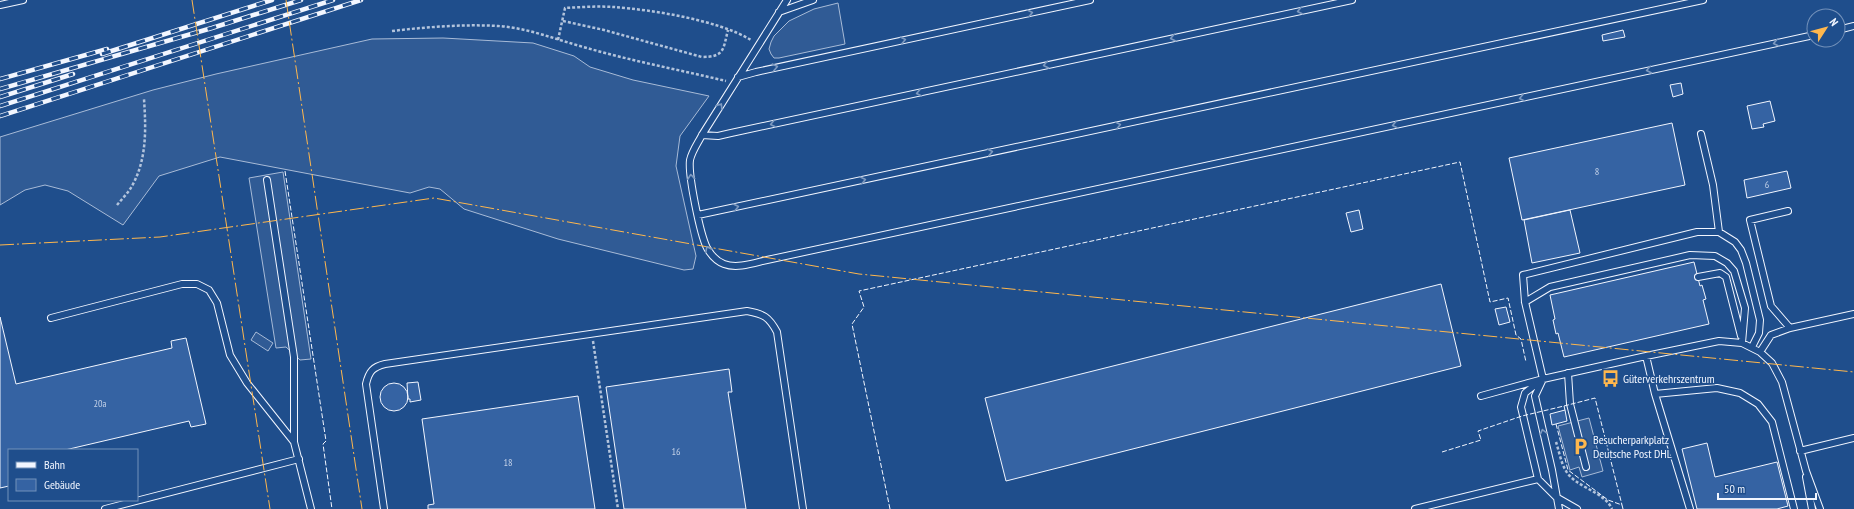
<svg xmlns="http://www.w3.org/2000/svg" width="1854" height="509" font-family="'PT Sans Narrow',sans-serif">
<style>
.built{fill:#305b95;stroke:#a8bbd7}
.building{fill:#3563a3;stroke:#f2f6ff}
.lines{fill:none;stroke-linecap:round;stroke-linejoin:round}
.service-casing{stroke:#f2f6ff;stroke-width:8}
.path{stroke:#b3c4dc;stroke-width:2.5;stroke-dasharray:3 2;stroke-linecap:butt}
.service{stroke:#1f4e8c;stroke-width:6}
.rail-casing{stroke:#f2f6ff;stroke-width:4.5}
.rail{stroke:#1f4e8c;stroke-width:3;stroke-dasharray:9;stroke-linecap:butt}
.fence{stroke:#f2f6ff;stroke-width:1;stroke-dasharray:5 2;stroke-linecap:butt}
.power{stroke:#ffb74d;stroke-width:1;stroke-dasharray:14 3 2 3;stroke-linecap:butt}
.oneway{stroke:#7e9ac0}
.labels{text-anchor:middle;stroke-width:3;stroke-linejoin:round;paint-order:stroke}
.number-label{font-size:10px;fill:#c3d1e8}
.poi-label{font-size:12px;fill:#f2f6ff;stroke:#1f4e8c;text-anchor:start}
</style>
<rect width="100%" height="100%" fill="#1f4e8c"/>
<!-- built -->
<path class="built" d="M838 3 845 44 779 58H774L771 54 769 49 771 42 774 36 789 21 814 9Z
M443 38 533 43 574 56 590 67 633 80 709 96 680 136 676 166 696 256 693 269 684 270 558 239 464 209 440 189 429 187 410 193 220 157 159 176 123 225 68 191 45 185 25 190 0 205V137L153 90 216 74 372 39Z
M283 172 311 359 300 360 286 347 276 348 249 178Z
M256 332 273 343 268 351 251 340Z
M1589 418 1603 471 1582 477 1579 467 1570 470 1558 426Z"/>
<!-- building -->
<path class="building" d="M1623 30 1625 37 1603 41 1602 35Z
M1681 83 1683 94 1673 97 1670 85Z
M1770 101 1775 121 1763 124 1764 127 1752 129 1747 106Z
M1672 123 1685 185 1522 220 1509 158Z
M1787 171 1791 188 1747 198 1744 180Z
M1359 210 1363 229 1351 232 1346 213Z
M1570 210 1580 253 1532 263 1524 220Z
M1694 262 1700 286 1702 285 1706 299 1703 300 1709 324 1564 357 1558 333 1556 334 1553 320 1555 319 1550 295Z
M1441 284 1461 366 1006 481 985 398Z
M1506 307 1510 322 1499 325 1495 309Z
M0 317 16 384 172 348 171 341 186 338 206 424 191 427 189 421 65 450H9V486L0 488Z
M729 369 732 392H728L746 509H624L606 387Z
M418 382 421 400 410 402V399H408L407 383Z
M380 397a14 14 0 1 1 28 0a14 14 0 1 1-28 0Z
M578 396 595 509H428V505L434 504 422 419Z
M1565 410 1567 421 1552 425 1550 414Z
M1707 443 1715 477 1777 462 1788 506 1777 509H1697L1682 449Z"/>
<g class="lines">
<defs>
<path id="service" d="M787 0 702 135C698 143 692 151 690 160 688 175 700 234 707 248 711 255 716 261 724 264 737 269 754 263 767 260L1814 35
M0 5 23 0
M779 12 813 0
M1838 30 1854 26
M738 77 756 72 1090 0
M1701 134 1713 185 1719 232
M702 135 718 136 731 133 1352 0
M267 180 294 357V442
M1788 211 1750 220 1771 306 1790 328
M698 215 1703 0
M1698 277 1720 273 1726 277 1741 336
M1525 302 1550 287 1690 255 1715 256 1727 263 1734 271 1745 308 1742 343
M51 318 182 284H197L209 290 217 303 230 355 247 383 294 442 311 509
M1760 352 1771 335 1790 328 1854 314
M1646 356 1655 394 1690 509
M1568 373 1570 404 1586 467
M1540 381 1525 393 1521 407 1538 479 1556 497 1577 509
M1655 394 1717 388 1740 393 1758 404 1772 422 1794 509
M1481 396 1543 379 1646 356 1719 341 1742 343 1760 352 1772 363 1782 382 1806 471 1820 509
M1800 451 1854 438
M1806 477 1812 509
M105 509 299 459
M384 509 366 384C369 371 373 367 385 364L747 311C764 314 769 317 777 332L803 509
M1415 509 1538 479
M1559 509 1552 470 1535 396 1543 379 1525 302 1523 275 1697 232H1719L1735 242 1741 250 1746 263 1760 320 1759 333 1752 347"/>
</defs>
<!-- service casing -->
<use href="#service" class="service-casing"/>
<!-- path -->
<path class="path" d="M563 21 604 30 702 57C725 57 723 49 728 30
M392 31C427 27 463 24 498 26 529 28 557 40 587 48 632 61 680 70 726 81
M558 40 565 8C581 7 598 6 614 7 653 10 718 20 751 40
M117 205C122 199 128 193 132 186 147 159 146 129 144 99
M593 341 618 509
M1556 442C1559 451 1561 463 1566 471 1575 487 1605 492 1612 509"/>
<!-- service -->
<use href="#service" class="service"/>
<defs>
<path id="rail" d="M102 54 272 0
M0 79 107 49
M0 89 212 28 301 0
M0 97 73 74
M0 106 333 0
M0 116 361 0"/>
</defs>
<!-- rail casing -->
<use href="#rail" class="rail-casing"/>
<!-- rail -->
<use href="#rail" class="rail"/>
<!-- fence -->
<path class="fence" d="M285 171 326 441 323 444 332 509
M1564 406 1595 398 1622 505
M1556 424 1568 470 1608 500 1622 505 1623 509
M1442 452 1481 440 1478 431 1522 416 1564 406 1565 410
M890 509 852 324 864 307 859 291 1460 162 1490 302 1508 298 1516 335 1521 339 1526 362"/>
<!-- power -->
<path class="power" d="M192 0 270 509
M286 0 362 509
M0 245 160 237 434 198 859 274 1854 372"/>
</g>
<!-- one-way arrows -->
<defs><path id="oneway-chevron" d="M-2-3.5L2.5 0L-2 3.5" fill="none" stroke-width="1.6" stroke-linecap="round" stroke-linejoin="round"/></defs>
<g class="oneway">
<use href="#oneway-chevron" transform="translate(1300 11) rotate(168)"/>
<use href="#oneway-chevron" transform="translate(1030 13) rotate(-12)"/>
<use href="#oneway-chevron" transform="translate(1173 38) rotate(168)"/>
<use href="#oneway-chevron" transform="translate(903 40) rotate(-12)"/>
<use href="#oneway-chevron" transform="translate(1776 43) rotate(168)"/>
<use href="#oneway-chevron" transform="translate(1046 65) rotate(168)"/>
<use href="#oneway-chevron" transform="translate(775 67) rotate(-12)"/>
<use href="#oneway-chevron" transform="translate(1649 70) rotate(168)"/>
<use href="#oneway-chevron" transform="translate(919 93) rotate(168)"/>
<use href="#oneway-chevron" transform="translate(1522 98) rotate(168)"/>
<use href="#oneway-chevron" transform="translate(720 106) rotate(-58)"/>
<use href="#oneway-chevron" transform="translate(773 124) rotate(168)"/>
<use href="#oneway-chevron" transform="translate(1118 125) rotate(-12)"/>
<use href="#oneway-chevron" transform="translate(1395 125) rotate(168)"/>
<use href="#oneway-chevron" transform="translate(990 152) rotate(-12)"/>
<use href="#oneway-chevron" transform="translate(691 177) rotate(-96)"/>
<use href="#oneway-chevron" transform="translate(863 180) rotate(-12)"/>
<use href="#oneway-chevron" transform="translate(736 207) rotate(-12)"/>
<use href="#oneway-chevron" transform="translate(708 249) rotate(-117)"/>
<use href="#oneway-chevron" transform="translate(1543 432) rotate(-104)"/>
</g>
<!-- icons -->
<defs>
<symbol id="bus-bare" viewBox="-9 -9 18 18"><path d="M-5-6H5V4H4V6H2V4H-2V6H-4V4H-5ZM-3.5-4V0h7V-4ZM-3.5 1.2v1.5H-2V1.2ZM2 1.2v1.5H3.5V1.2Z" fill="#ffb74d" stroke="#1f4e8c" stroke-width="2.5" paint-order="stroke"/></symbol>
<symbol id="parking-bare" viewBox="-9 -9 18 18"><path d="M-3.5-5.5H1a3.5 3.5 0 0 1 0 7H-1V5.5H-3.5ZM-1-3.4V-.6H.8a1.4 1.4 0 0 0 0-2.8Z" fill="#ffb74d" stroke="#1f4e8c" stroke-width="2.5" paint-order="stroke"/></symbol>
</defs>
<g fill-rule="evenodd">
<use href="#bus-bare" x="1598" y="366" width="25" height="25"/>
<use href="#parking-bare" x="1568" y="434" width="25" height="25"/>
</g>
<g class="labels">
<!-- number labels -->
<g class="number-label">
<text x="1597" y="175">8</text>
<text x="1767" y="188">6</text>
<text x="100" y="407">20a</text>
<text x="676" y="455">16</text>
<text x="508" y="466">18</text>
</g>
<!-- poi labels -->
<g class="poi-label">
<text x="1623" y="383">Güterverkehrszentrum</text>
<text x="1593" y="444">Besucherparkplatz<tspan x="1593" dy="14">Deutsche Post DHL</tspan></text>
</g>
</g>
<!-- legend -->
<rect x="8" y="449" width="130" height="52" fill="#1f4e8c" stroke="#7391ba"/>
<rect x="16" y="462" width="20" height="6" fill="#f2f6ff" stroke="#7391ba"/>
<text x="44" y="469" font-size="12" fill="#f2f6ff">Bahn</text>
<rect x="16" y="479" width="20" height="12" fill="#3563a3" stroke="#7391ba"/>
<text x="44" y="489" font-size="12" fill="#f2f6ff">Gebäude</text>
<!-- north arrow -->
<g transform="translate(1826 28) rotate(54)"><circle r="19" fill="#1f4e8c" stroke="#7391ba"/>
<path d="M0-3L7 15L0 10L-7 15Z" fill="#ffb74d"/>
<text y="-6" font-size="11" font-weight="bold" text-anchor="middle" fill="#f2f6ff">N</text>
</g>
<!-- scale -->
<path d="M1718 493v6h98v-6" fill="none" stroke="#f2f6ff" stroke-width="2"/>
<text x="1724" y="493" font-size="12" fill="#f2f6ff" stroke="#1f4e8c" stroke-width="3" paint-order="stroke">50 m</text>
</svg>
